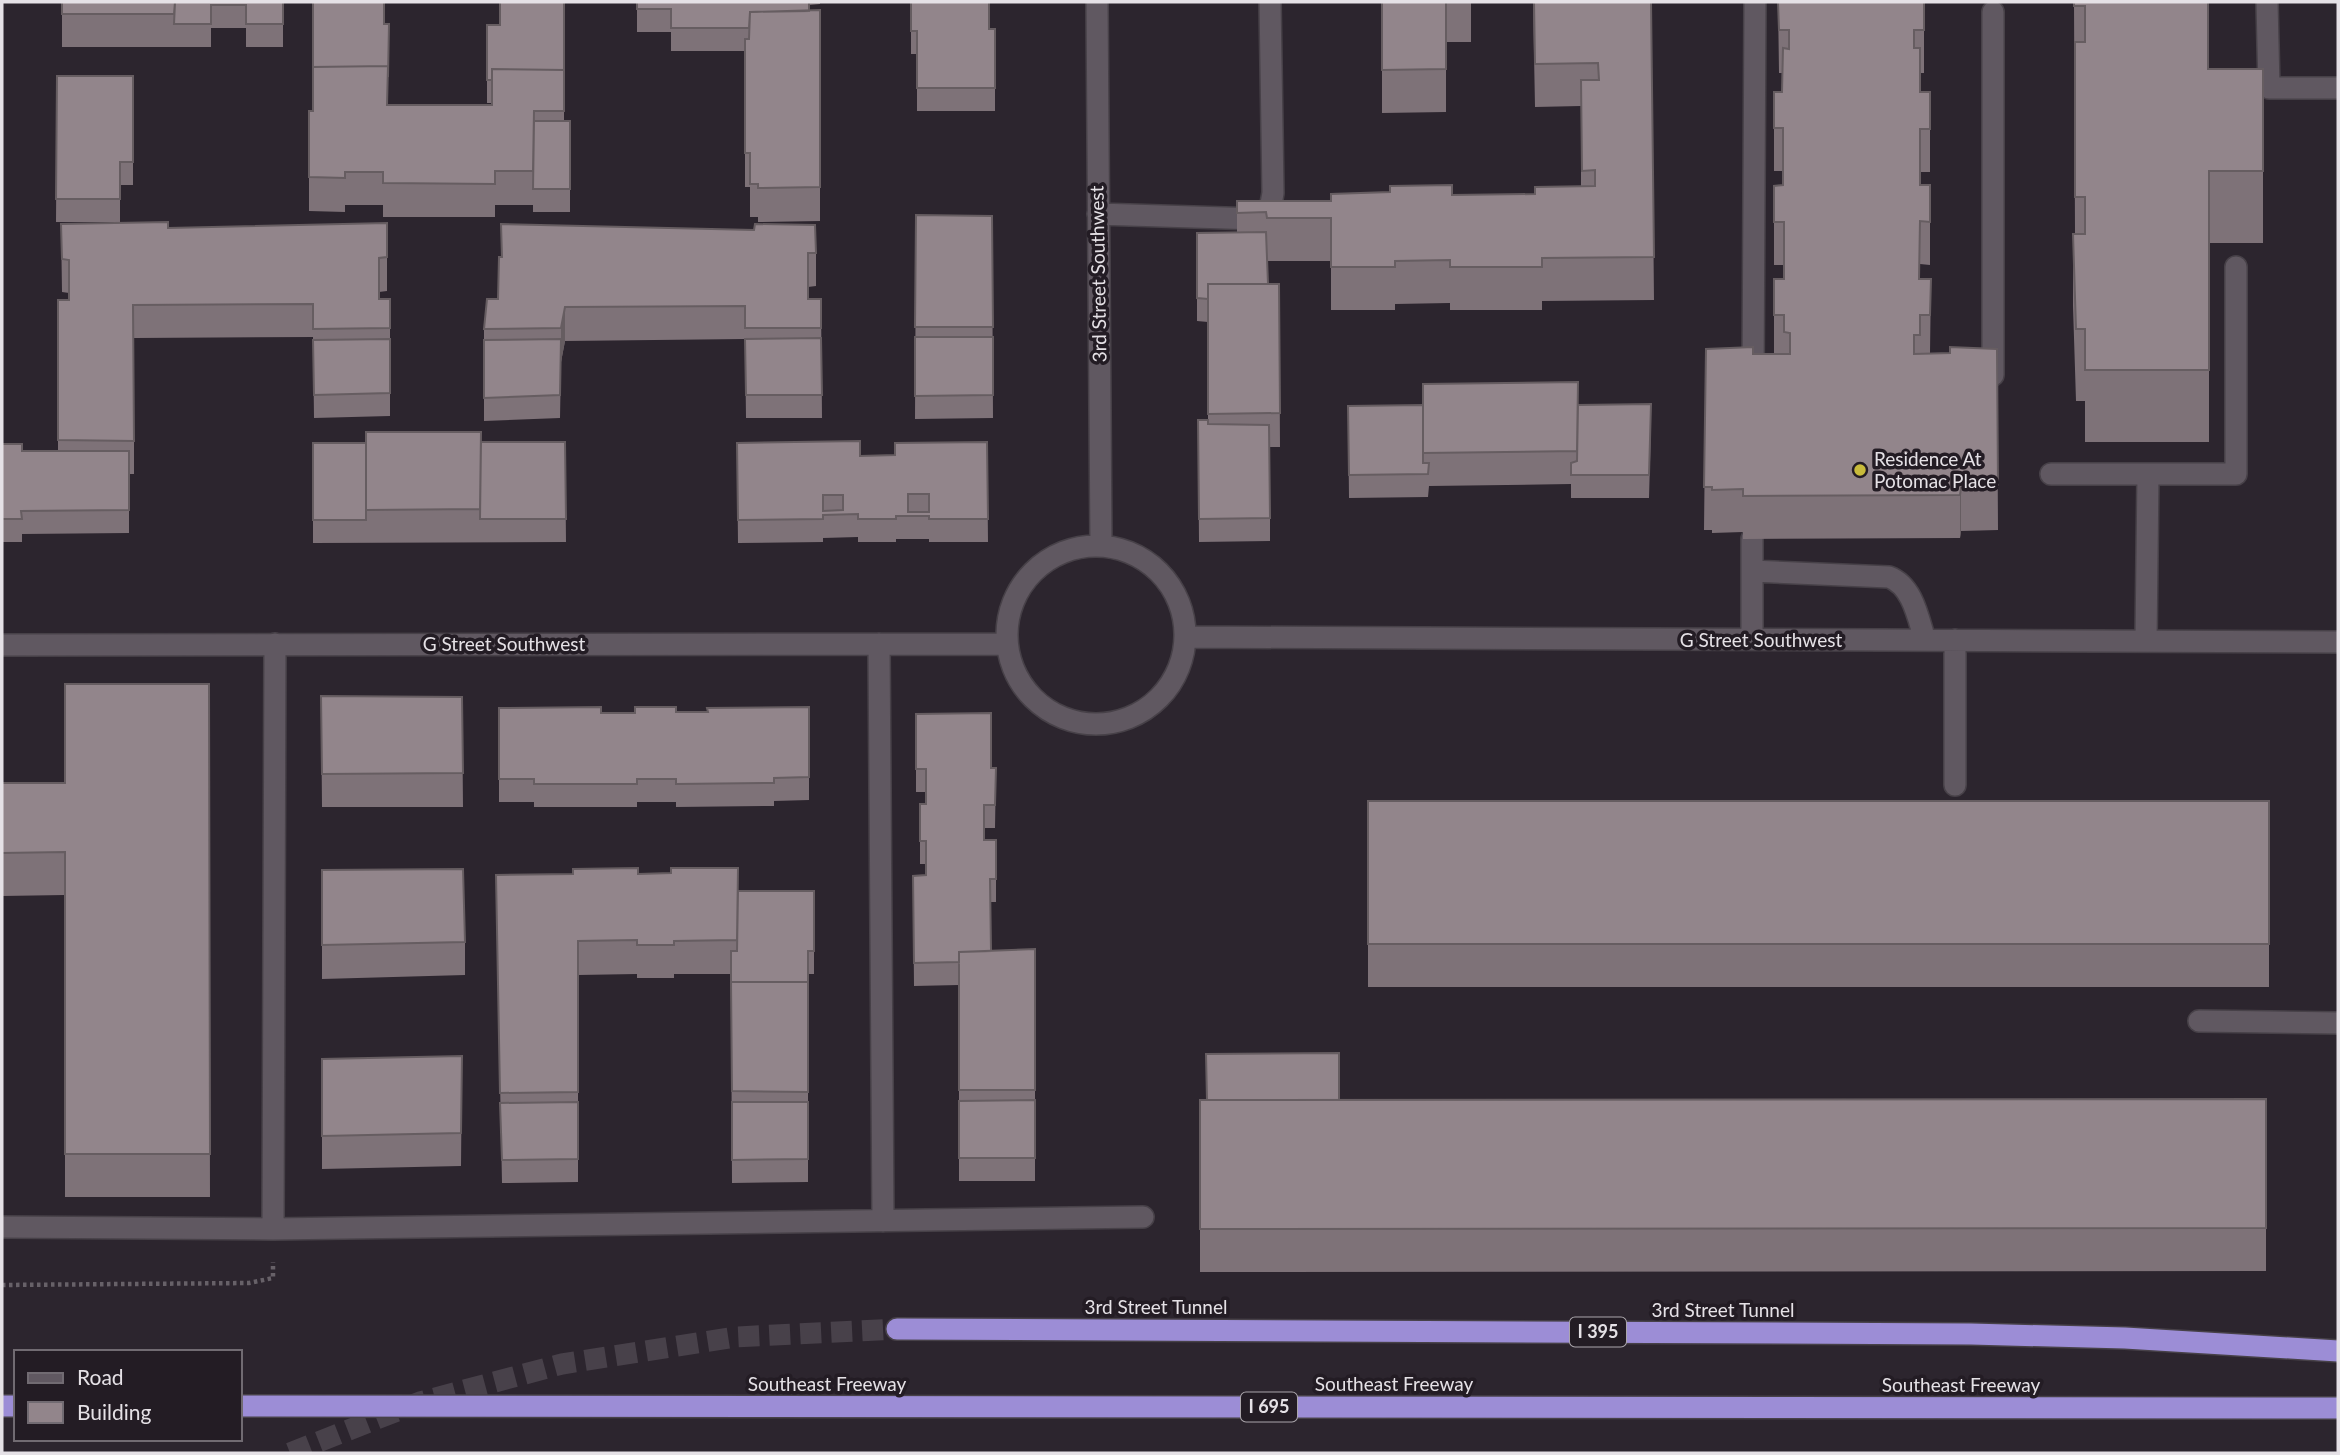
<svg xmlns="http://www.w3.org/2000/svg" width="2340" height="1455" font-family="Lato,sans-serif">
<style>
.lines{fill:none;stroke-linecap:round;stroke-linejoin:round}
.highway-tunnel{stroke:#48414a;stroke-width:21;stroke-dasharray:21 10;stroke-linecap:butt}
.minor-casing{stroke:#474148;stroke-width:24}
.highway-casing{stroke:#474148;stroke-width:24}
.path{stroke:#676168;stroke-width:4.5;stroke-dasharray:3.5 3.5;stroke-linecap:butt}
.minor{stroke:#605861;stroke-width:21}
.highway{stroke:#9c8dd6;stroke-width:21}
.wall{fill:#7e7278}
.shaded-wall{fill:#665d61}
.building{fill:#92858b;stroke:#665d61;stroke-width:2;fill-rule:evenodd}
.poi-dot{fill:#c8bb3b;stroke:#231c24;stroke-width:2.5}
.labels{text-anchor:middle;stroke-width:7;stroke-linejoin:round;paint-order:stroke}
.shield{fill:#231c24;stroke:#aba6ac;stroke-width:2}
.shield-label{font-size:18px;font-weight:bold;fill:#e5e1e6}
.street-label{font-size:19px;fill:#e5e1e6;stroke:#231c24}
.poi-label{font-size:19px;fill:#e5e1e6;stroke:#231c24;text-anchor:start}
</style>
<rect width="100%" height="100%" fill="#2c252e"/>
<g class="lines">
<!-- highway-tunnel -->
<path class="highway-tunnel" d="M290 1453 420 1402 562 1364 736 1337 897 1329"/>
<defs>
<path id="minor" d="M1097 2 1101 546
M2267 2 2269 88H2338
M1993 12V375
M1098 214 1257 219 1269 215 1273 193 1270 2
M1753 381 1755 2
M2051 474H2236V267
M1752 539V639
M1007 635a89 89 0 1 1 178 0a89 89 0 1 1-178 0Z
M1752 571 1889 577C1913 586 1918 618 1925 640
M1185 637 2338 642
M2146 640 2148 474
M879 644 883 1221
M2 645 1007 644
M1955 785V640
M2199 1021 2338 1023
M2 1227 273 1229 275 644
M273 1229 1143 1217"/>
<path id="highway" d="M897 1329 1971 1334 2125 1338 2338 1351
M2 1406H16
M240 1406 2338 1408"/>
</defs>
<!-- minor casing -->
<use href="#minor" class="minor-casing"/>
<!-- highway casing -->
<use href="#highway" class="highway-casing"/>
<!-- path -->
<path class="path" d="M2 1285 249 1283 273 1278V1262"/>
<!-- minor -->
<use href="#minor" class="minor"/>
<!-- highway -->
<use href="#highway" class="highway"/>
</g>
<!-- wall -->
<path class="wall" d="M62 2H283V47H246V28H211V47H62Z
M564 2V121H570V212H533V205H495V217H383V205H345V212L309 211V111L388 105H492V103H487V25H500Z
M637 2H820V4L809 5V11L820 10V221L758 222V217H750V187H745V51H671V32H637Z
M911 2 989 29H995V111H917V54H911Z
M1382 2H1471V42H1446V112L1382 113Z
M1533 2H1651L1654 300 1542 301V310H1450V303L1395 304V310H1331V261H1267L1268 284H1279L1280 447H1270V541L1199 542 1198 420H1208V319V322L1197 321V233L1237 232V201H1331L1452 195 1535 194 1581 187V106L1535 107Z
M1778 2H1924V73H1920V92H1930V172H1920V185H1930V265L1920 264V279H1931L1930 353H1950L1997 349 1998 530 1961 531 1960 538 1743 539V532L1712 533V530H1704L1706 349 1753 354H1774V279H1784V265H1774V186L1783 185V171H1774V92H1782V73H1779Z
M2074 2H2208V69H2263V243H2209V442H2085V401H2076L2073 306V234H2075Z
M57 76H133V185H120V222H56Z
M916 215 992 216 993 418 915 419Z
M387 223V291L379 292V299H390V416L314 418 313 337 134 338V474H129V533L22 534V542H2V444L22 451H58V300H69V293L62 292 61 224 168 228Z
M501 224 816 253V286L808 287V299H821L822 418H746L745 339 565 341 561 362 560 418 484 421V329L498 299 501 257Z
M1348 406H1578L1651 427 1649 498H1571V484L1429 486 1428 497 1349 498Z
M565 442 566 542 313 543V443Z
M987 442 988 542H929V539H896V542H858V537L823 538V542L738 543 737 443 860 456 895 455Z
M209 684 210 1197H65V895L2 896V783H65Z
M321 696 462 697 463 807H322Z
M809 707V800L774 801V806L676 807V802H637V807H534V802H499V708L601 713 707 712Z
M916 714 991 768H996L995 828H984V840H996V902H991V951L1035 949V1181H959V985L914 986 913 876 926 875V864H920V804H926V792H916Z
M1368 801H2269V987H1368Z
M322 870 465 942V975L322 979Z
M638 874 738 891H814V974H808V1182L732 1183 731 974H674V978H637V974L578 975V1182L502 1183 496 875Z
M462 1056 461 1166 322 1169V1059Z
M2266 1099V1271L1200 1272V1100Z"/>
<!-- shaded-wall -->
<path class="shaded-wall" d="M565 307V341L561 362V328Z
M1961 488V531L1960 538V495Z"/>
<!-- building -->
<path class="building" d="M62 2H175L174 14H62Z
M175 2H283V24H246V5H211V24H174Z
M313 2H384V24H389L388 77V66L313 67Z
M500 2H564V70L492 69V80H487V25H500Z
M637 2H809V11L750 12 749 28H671V9H637Z
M911 2H989V29H995V88H917V31H911Z
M1382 2H1446V69L1382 70Z
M1534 2H1651L1654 257 1542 258V267H1450V260L1395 261V267H1331V218H1267L1266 212 1237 213V201H1331V194L1390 192V186L1452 185V195L1535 194V187L1595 186V170L1582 171 1581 80H1599L1598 63 1535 64Z
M1778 2H1924V30H1914V48H1920V92H1930V129H1920V185H1930V222L1920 221 1919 279H1931L1930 315H1920V335H1914V354L1950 353V347L1997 349 1998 487 1961 488 1960 495 1743 496V489L1712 490V487H1704L1706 349 1753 347V354H1790V333L1784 332V315H1774V279H1784V222H1774V186L1783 185V128H1774V92H1782L1783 48 1789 49V30H1779Z
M2074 2H2208V69H2263V171H2209V370H2085V329H2076L2073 234H2085V197H2075V42H2085V6H2074Z
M820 10V187L758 188V184H750V153H745V39H749L750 12Z
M388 66 387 105H492V69L564 70V111H534L533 171H495V184L383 183V172H345V178L309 177V111H313V67Z
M57 76H133V162H120V199H56Z
M534 121H570V189H533Z
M916 215 992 216 993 327H915Z
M168 222V228L387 223V257L379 258V299H390V328L313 329V304L133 305 134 441 58 440V300H69V260L62 259 61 224Z
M501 224 754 230 755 224 815 225 816 253H808V299H821V328H745V306L565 307 561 328 484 329 487 299H498L499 257H502Z
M1266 232 1268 284H1208V299L1197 298V233Z
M1208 284H1279L1280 413 1208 414Z
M915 337H993V395L915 396Z
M821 338 822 395H746L745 339Z
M390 339V393L314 395 313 340Z
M561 339 560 395 484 398V340Z
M1578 382 1577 451 1423 453V384Z
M1651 404 1649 475H1571V463L1577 461 1578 405Z
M1423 405V463H1429L1428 474 1349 475 1348 406Z
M1198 420H1208V424L1269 425 1270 518 1199 519Z
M366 432H481L480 509 366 510Z
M860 441V456L895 455V443L987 442 988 519H929V516H896V519H858V514L823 515V519L738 520 737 443ZM908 494H929V512H908ZM823 495H843V510L823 511Z
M481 442H565L566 519H480Z
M313 443H366V520H313Z
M2 444H22V451H129V510L21 511 22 519H2Z
M65 684H209L210 1154H65V852L2 853V783H65Z
M321 696 462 697 463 773 322 774Z
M601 707V713H635V707H676V712H708L707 708 809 707V777L774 778V783L676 784V779H637V784H534V779H499V708Z
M991 713V768H996L995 805H984V840H996V879H990L991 951 959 952V962L914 963 913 876 926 875V841H920V804H926V769H916V714Z
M1368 801H2269V944H1368Z
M638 868V874L671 873V868H738L737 940 674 941V945H637V940L578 941V1092L500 1093 496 875 573 874V869Z
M463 869 465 942 322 945V870Z
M738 891H814V951H808V982H731V951H737Z
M1035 949V1090H959V952Z
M731 982H808V1092L732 1091Z
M1339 1053V1100H1207L1206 1054Z
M462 1056 461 1133 322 1136V1059Z
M2266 1099V1228L1200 1229V1100Z
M1035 1100V1158H959V1101Z
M578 1102V1159L502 1160 500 1103Z
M732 1102H808V1159L732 1160Z"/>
<!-- markers -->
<circle class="poi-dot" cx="1860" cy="470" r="7"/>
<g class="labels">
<!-- shield labels -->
<g class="shield">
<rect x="1570" y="1317.5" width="56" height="29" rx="5"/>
<rect x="1241" y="1392.5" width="56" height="29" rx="5"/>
</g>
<g class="shield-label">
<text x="1598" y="1338">I 395</text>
<text x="1269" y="1413">I 695</text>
</g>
<!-- street labels -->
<g class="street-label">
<text transform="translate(1098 274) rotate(-91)" y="7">3rd Street Southwest</text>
<text x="1761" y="647">G Street Southwest</text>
<text x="504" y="651">G Street Southwest</text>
<text x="1156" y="1314">3rd Street Tunnel</text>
<text x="1723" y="1317">3rd Street Tunnel</text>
<text x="827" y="1391">Southeast Freeway</text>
<text x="1394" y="1391">Southeast Freeway</text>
<text x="1961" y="1392">Southeast Freeway</text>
</g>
<!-- poi labels -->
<g class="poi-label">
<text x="1874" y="466">Residence At<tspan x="1874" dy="22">Potomac Place</tspan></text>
</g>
</g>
<!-- border -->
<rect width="2340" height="1455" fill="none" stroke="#e5e1e6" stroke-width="7"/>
<!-- legend -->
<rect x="14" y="1350" width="228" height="91" fill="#231c24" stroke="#716b72" stroke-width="2"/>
<rect x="28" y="1373" width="35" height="10" fill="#605861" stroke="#716b72" stroke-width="2"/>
<text x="77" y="1385" font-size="21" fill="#e5e1e6">Road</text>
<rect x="28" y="1402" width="35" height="21" fill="#92858b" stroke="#716b72" stroke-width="2"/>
<text x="77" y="1420" font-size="21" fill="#e5e1e6">Building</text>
</svg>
